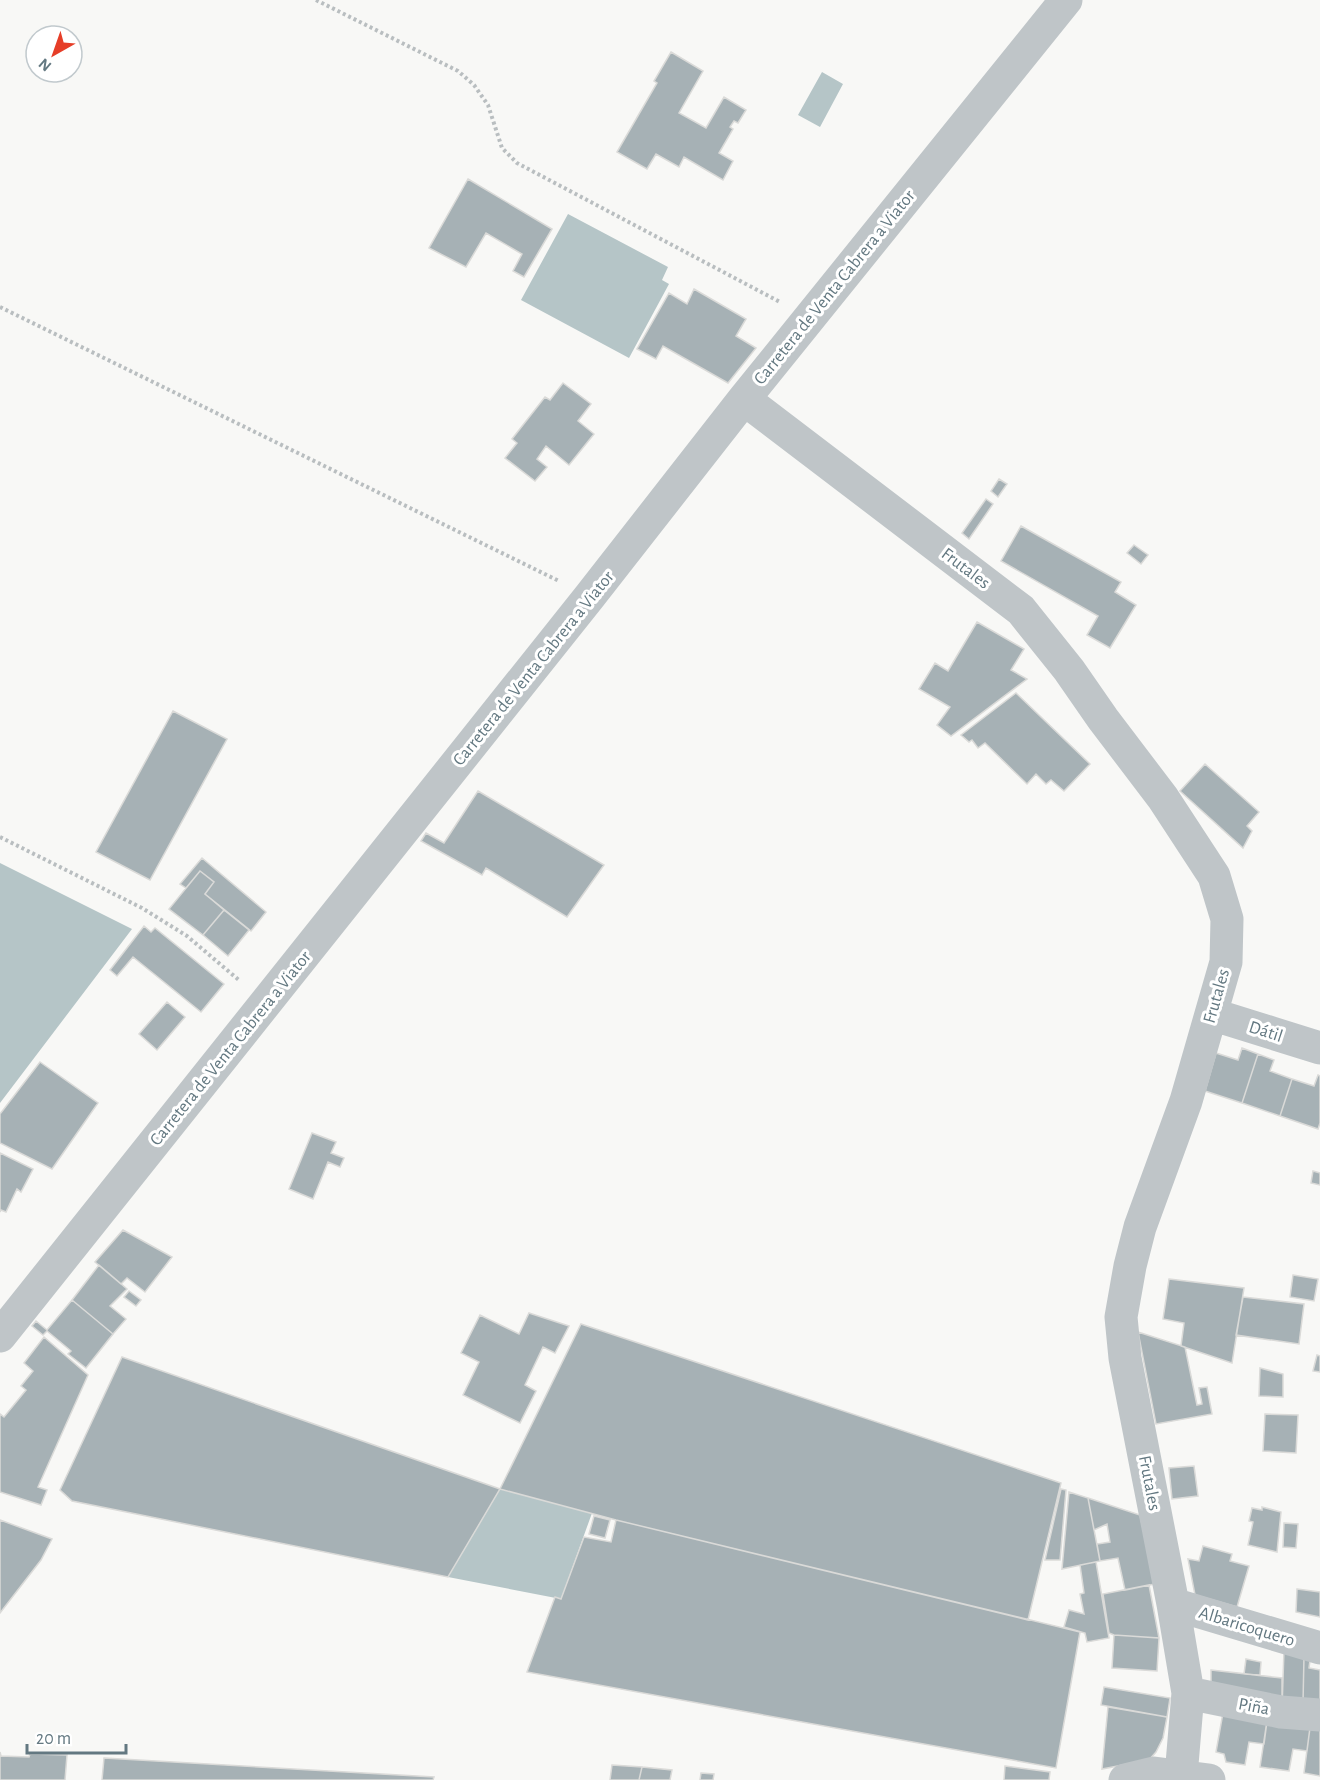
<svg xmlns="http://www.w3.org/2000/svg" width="1320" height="1780" font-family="'Alegreya Sans',sans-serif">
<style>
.water{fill:#b5c5c7}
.building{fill:#a6b1b5;stroke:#dadad8;stroke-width:1.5}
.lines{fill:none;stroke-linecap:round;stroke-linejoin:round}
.path{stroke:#b9bec0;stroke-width:4;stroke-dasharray:3 3;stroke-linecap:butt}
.minor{stroke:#bfc5c8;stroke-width:33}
.labels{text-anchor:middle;stroke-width:6;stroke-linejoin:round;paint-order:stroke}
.street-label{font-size:18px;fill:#637881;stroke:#fff}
</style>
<rect width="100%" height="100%" fill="#f8f8f6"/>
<!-- water -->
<path class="water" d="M822 72 843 84 820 127 798 115Z
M568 214 668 267 662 280 669 284 629 358 521 300Z
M0 863 132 929 0 1103Z
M500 1489 592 1513 561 1599 448 1577Z"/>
<!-- building -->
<path class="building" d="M671 52 703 71 679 113 706 128 724 97 746 110 738 123 734 121 730 127 733 129 719 153 733 161 723 180 684 157 679 167 656 154 647 169 617 152 657 83 654 81Z
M468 179 552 229 524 277 513 271 522 254 486 233 466 267 429 248Z
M694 289 746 319 736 336 756 348 728 383 663 346 656 359 637 349 669 293 687 304Z
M563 383 591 404 578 421 594 434 569 465 546 446 537 459 547 467 535 481 505 458 517 443 512 439 545 397 550 400Z
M999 479 1007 484 998 497 991 491Z
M986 499 993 504 969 539 962 533Z
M1021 526 1121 582 1115 592 1136 605 1110 648 1087 635 1098 616 1001 561Z
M1134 545 1148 555 1141 564 1127 553Z
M977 622 1024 649 1011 670 1027 679 951 736 937 725 950 707 919 689 935 663 948 671Z
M1016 693 1090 764 1064 791 1051 780 1046 784 1036 774 1027 784 985 743 978 748 972 740 969 742 961 735Z
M173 711 227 739 150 880 96 852Z
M1205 764 1259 812 1247 826 1252 831 1243 848 1180 791Z
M478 791 604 865 567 917 486 868 482 875 421 841 426 833 444 843Z
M202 858 266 912 251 931 205 894 214 882 200 871 186 888 180 884Z
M200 871 214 882 205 894 224 910 203 935 169 909Z
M224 910 249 930 228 956 203 935Z
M144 926 151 932 155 928 224 984 201 1012 133 957 117 976 110 970Z
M167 1002 185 1017 157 1050 139 1034Z
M1242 1048 1258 1054 1242 1103 1205 1091 1216 1053 1238 1060Z
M1258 1054 1274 1060 1270 1071 1292 1079 1280 1116 1242 1103Z
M40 1062 98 1103 52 1169 0 1143V1114Z
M1318 1075 1320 1076V1123L1318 1129 1280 1116 1292 1079 1314 1086Z
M312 1133 336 1142 331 1153 344 1158 340 1167 328 1162 313 1199 289 1189Z
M0 1153 33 1169 21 1192 17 1189 6 1212 1 1210 0 1212Z
M1313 1171 1320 1173V1185L1311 1183Z
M123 1230 172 1257 145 1292 127 1278 121 1284 95 1262Z
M99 1265 127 1289 110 1306 126 1319 113 1334 72 1300Z
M1293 1275 1318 1279 1314 1301 1290 1297Z
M1169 1279 1244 1288 1232 1363 1181 1346 1184 1323 1163 1319Z
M129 1291 141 1300 136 1306 124 1297Z
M1243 1297 1304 1304 1299 1344 1236 1335Z
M72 1300 113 1334 86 1368 68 1354 71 1351 47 1331 43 1335 32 1326 36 1321 47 1330Z
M529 1313 569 1326 555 1353 543 1347 525 1385 536 1391 520 1423 463 1395 479 1362 461 1353 480 1315 519 1334Z
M581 1324 1061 1483 1028 1620 616 1520 500 1489Z
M1138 1332 1185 1347 1197 1405 1202 1404 1199 1388 1207 1387 1212 1414 1156 1424Z
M44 1337 88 1375 38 1487 47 1490 41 1505 0 1492V1414L4 1417 26 1390 21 1386 33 1371 24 1363Z
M1317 1355 1320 1356V1372L1313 1371Z
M122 1357 500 1489 448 1577 72 1501 60 1490Z
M1260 1368 1283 1374V1397L1259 1396Z
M1265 1414 1298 1415 1296 1453 1263 1451Z
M1194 1466 1198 1496 1172 1499 1169 1468Z
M1061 1489 1066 1490 1060 1560H1045Z
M1069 1492 1088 1498 1100 1561 1062 1569Z
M1088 1498 1140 1515 1155 1584 1125 1590 1118 1558 1100 1561 1097 1544 1110 1542 1107 1524 1094 1530Z
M1262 1507 1281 1512 1277 1552 1248 1545 1253 1522 1249 1521 1252 1508 1262 1510Z
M594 1516 610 1520 605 1538 589 1534Z
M0 1520 52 1539 41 1560 0 1613Z
M616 1520 1080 1632 1056 1768 527 1672 555 1597 561 1599 584 1537 611 1542Z
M1284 1523 1298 1524 1296 1548 1283 1547Z
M1203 1546 1232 1554 1230 1561 1249 1566 1237 1607 1195 1595 1188 1559 1199 1561Z
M1096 1562 1109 1638 1087 1642 1085 1633 1064 1627 1069 1610 1084 1614 1080 1594 1084 1593 1080 1565Z
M1149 1585 1159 1638 1114 1635 1109 1633 1103 1594Z
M1297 1589 1320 1592V1617L1296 1612Z
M1114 1635 1159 1638 1157 1671 1112 1668Z
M1284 1650 1304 1656 1303 1703 1282 1708Z
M1311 1653 1309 1668 1320 1670V1705L1303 1703 1304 1656Z
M1246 1659 1261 1662 1260 1675 1244 1674Z
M1211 1670 1282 1678V1698L1211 1690Z
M1104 1687 1170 1698 1167 1717 1101 1705Z
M1108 1707 1167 1717 1163 1738 1156 1752 1149 1760 1102 1769Z
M1224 1707 1268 1714 1264 1744 1249 1742 1245 1765 1226 1762 1224 1754 1216 1752Z
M1268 1714 1311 1720 1307 1751 1293 1749 1289 1771 1260 1767Z
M1311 1720 1320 1721V1776L1304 1773Z
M0 1752 1 1756 29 1757 30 1754 67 1755 65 1780H0Z
M104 1758 311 1770 434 1777 433 1780H102Z
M612 1765 642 1767 639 1780H610Z
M1005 1766 1050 1772 1049 1780H1004Z
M642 1767 672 1770 670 1780H639Z
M701 1773 714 1774 713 1780H700Z"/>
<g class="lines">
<!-- path -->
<path class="path" d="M316 0 458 71 474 85 488 105 502 148 517 163 780 302
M0 307 559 581
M0 837 142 908 187 936 240 981"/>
<!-- minor -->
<path class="minor" d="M744 399 1021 610 1069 670 1103 719 1163 798 1214 876 1227 919 1226 962 1186 1101 1140 1227 1130 1266 1121 1317 1125 1358 1173 1604 1188 1693 1181 1776
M1211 1014 1320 1048
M0 1336 590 596 744 399 1066 0
M1173 1604 1320 1648
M1188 1693 1281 1712 1320 1715
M1125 1780 1154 1773 1209 1780"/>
</g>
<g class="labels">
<!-- street labels -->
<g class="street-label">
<text transform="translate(834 287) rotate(-51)" y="6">Carretera de Venta Cabrera a Viator</text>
<text transform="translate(966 568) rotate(37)" y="6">Frutales</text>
<text transform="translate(533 668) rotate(-51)" y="6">Carretera de Venta Cabrera a Viator</text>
<text transform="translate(1216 996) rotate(-74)" y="6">Frutales</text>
<text transform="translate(1266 1031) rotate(18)" y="6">Dátil</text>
<text transform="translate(230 1048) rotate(-51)" y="6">Carretera de Venta Cabrera a Viator</text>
<text transform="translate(1150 1483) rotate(79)" y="6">Frutales</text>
<text transform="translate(1247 1626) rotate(17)" y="6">Albaricoquero</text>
<text transform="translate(1254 1706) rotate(11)" y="6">Piña</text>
</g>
</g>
<!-- north arrow -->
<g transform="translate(54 54) rotate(220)"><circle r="28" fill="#ffffff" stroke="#c1c9cd" stroke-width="1.5"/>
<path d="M0-4.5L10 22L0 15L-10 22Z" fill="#e63e28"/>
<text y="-9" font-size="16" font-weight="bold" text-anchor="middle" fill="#637881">N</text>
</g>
<!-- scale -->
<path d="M27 1744v9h99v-9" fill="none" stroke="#637881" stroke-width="3"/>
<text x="36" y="1744" font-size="18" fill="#637881" stroke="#ffffff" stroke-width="4.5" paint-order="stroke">20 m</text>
</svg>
